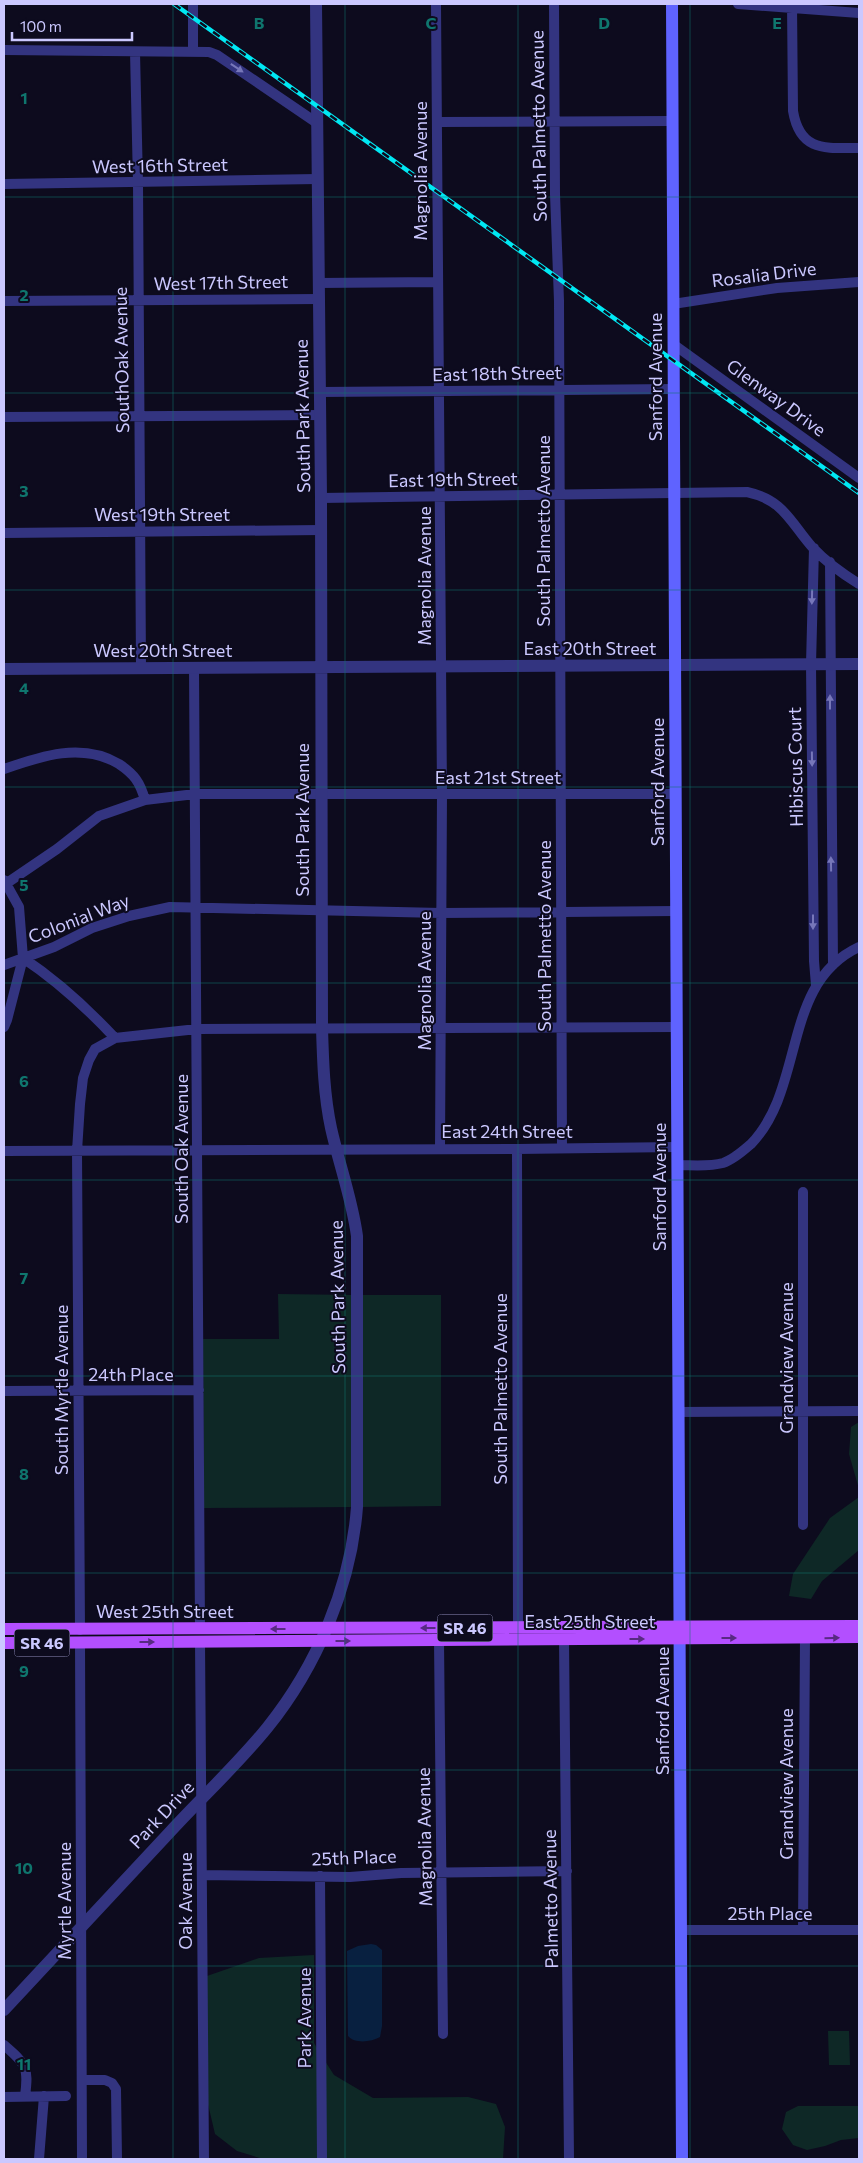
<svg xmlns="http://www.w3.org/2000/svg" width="863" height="2163" font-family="Commissioner,sans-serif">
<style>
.green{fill:#0e2826}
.water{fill:#082040}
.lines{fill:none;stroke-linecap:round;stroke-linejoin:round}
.minor{stroke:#333480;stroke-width:10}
.tertiary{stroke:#333480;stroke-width:12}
.secondary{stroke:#5f63ff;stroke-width:12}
.primary{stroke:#b34fff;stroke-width:12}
.rail-casing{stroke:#00e8f3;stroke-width:4.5}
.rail{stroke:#0d0b1e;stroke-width:2.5;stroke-dasharray:8;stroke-linecap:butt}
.oneway{fill:#7777b9}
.oneway2{fill:#582a83}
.grid{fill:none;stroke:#0f766e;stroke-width:1;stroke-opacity:0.55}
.labels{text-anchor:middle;stroke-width:4;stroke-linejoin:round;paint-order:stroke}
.shield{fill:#0d0b1e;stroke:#928fbc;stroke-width:1}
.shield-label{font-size:16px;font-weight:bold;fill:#cbc8ff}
.street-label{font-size:18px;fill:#cbc8ff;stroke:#0d0b1e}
.grid-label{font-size:16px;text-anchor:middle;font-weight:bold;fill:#0f766e;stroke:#0d0b1e;stroke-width:4;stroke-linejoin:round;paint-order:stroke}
</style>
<rect width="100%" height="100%" fill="#0d0b1e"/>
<!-- green -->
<path class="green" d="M278 1294 354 1295 353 1507 204 1508 203 1339H279Z
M362 1295H441V1506L361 1507Z
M859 1422V1489L849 1454 851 1427Z
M859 1497V1550L822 1581 811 1599 789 1596 793 1574 830 1518Z
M314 1955V2043L317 2048 318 2159H263L237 2151 215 2134 207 2100V1976L259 1958Z
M828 2031H849L850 2065H829Z
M325 2061 334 2075 373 2098 468 2097 496 2104 505 2127 503 2159H326Z
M798 2106H859V2138L841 2140 825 2146 807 2150 793 2145 782 2129 786 2112Z"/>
<!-- water -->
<path class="water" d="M371 1944 376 1945 382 1950V2026L380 2037C371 2042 355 2044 348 2036L347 1951 358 1946Z"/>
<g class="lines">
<!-- minor -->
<path class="minor" d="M193 4V52
M436 4 442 794 440 1148
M554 4 555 194 559 301 562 1148
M738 4 859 13
M792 4 793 111C800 152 825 148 859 148
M4 50 209 52 217 55 317 123
M135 52 138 183 141 668
M437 122 672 121
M4 184 317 179
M318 283 438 282
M4 301 318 299
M673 304 777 288 859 282
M673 344 859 478
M320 392 674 389
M4 417 321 415
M321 498 747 492C784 500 790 522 813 548 826 562 843 574 859 584
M4 533 321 530
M814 548 811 664 814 961 816 985
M830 562 833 965
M194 668 200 1629
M4 769C41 756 82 742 119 764 134 774 140 782 145 800
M4 880 19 907 23 958 7 1020 4 1027
M7 883 57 849 99 816 145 800 195 794H676
M23 958C59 982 86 1007 115 1038
M4 965 54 947 92 928 129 916 170 907 441 913 676 911
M517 1149 518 1628
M4 1151 517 1149 677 1147
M677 1165C692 1165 708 1167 723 1163 733 1160 743 1151 751 1144 806 1087 781 983 859 947
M4 1391 199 1390
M678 1412 859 1411
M803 1525V1192
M80 1630 77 1151 80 1104 83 1078 89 1060 95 1049 115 1038 197 1029 677 1027
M564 1639 569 2159
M439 1640 443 2034
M80 1642 82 2159
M200 1642 204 2159
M202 1875 350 1877 401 1873 567 1871
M320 1876 322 2159
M681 1930H859
M803 1930 805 1638
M4 2045C26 2064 29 2067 25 2096
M82 2080H105L112 2083 116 2089 117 2159
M4 2097 66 2096
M39 2159 44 2096"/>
<!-- tertiary -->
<path class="tertiary" d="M4 669 859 664
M4 2010C59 1951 114 1892 169 1833 201 1798 237 1765 267 1728 317 1666 351 1586 357 1507V1236C352 1199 339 1164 331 1128 324 1095 323 1062 322 1028L321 498 316 4"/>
<!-- secondary -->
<path class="secondary" d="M672 4 682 2159"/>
<!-- primary -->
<path class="primary" d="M4 1629 859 1626
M4 1643 859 1637"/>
<defs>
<path id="rail" d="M174 4 859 493"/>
</defs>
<!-- rail casing -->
<use href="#rail" class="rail-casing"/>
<!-- rail -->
<use href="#rail" class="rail"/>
</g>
<!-- one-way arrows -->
<defs><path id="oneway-solid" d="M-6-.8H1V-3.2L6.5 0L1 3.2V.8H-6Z" transform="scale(1.25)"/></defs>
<g class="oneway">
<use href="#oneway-solid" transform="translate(237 68) rotate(34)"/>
<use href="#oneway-solid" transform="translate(812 597) rotate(91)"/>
<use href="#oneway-solid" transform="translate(830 702) rotate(-90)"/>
<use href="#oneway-solid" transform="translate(812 759) rotate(89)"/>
<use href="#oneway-solid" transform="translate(831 864) rotate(-91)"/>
<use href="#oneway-solid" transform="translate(813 922) rotate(90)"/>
</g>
<g class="oneway2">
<use href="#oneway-solid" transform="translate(428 1628) rotate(180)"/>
<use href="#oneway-solid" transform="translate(278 1629) rotate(180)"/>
<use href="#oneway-solid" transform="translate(729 1638)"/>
<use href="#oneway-solid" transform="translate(832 1638) rotate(-1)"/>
<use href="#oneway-solid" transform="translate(637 1639)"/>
<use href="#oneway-solid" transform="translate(343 1641)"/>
<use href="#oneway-solid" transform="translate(147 1642)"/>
</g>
<!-- grid -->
<path class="grid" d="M173 4V2159M345 4V2159M518 4V2159M690 4V2159M4 197H859M4 393H859M4 590H859M4 787H859M4 983H859M4 1180H859M4 1376H859M4 1573H859M4 1770H859M4 1966H859"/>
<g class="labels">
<!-- shield labels -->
<g class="shield">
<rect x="437.5" y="1614.5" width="55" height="27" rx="4"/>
<rect x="14.5" y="1629.5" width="55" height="27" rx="4"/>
</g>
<g class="shield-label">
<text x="465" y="1634">SR 46</text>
<text x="42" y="1649">SR 46</text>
</g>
<!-- street labels -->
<g class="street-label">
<text transform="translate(539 126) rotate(-91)" y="6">South Palmetto Avenue</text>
<text transform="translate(160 166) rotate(-1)" y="6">West 16th Street</text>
<text transform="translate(421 171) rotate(-90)" y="6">Magnolia Avenue</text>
<text transform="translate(764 275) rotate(-7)" y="6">Rosalia Drive</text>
<text transform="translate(221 283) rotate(-1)" y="6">West 17th Street</text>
<text transform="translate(122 360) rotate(-91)" y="6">SouthOak Avenue</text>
<text transform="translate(497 374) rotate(-1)" y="6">East 18th Street</text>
<text transform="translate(656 377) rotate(-90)" y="6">Sanford Avenue</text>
<text transform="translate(776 398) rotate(36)" y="6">Glenway Drive</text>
<text transform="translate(303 416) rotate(-91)" y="6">South Park Avenue</text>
<text transform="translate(453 480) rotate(-1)" y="6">East 19th Street</text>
<text x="162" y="521">West 19th Street</text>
<text transform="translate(544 531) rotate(-90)" y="6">South Palmetto Avenue</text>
<text transform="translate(425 576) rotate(-90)" y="6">Magnolia Avenue</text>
<text x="590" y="655">East 20th Street</text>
<text x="163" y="657">West 20th Street</text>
<text transform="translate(796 767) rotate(-91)" y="6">Hibiscus Court</text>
<text x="498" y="784">East 21st Street</text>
<text transform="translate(658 782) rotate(-90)" y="6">Sanford Avenue</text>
<text transform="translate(303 820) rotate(-90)" y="6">South Park Avenue</text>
<text transform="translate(79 919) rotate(-21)" y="6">Colonial Way</text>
<text transform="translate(545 936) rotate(-90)" y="6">South Palmetto Avenue</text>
<text transform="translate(425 981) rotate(-90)" y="6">Magnolia Avenue</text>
<text x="507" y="1138">East 24th Street</text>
<text transform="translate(182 1149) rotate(-90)" y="6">South Oak Avenue</text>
<text transform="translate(660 1187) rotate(-90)" y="6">Sanford Avenue</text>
<text transform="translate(338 1297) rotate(-91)" y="6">South Park Avenue</text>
<text transform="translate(787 1358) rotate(-90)" y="6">Grandview Avenue</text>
<text x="131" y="1381">24th Place</text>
<text transform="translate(501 1389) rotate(-90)" y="6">South Palmetto Avenue</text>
<text transform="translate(62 1390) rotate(-90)" y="6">South Myrtle Avenue</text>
<text x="165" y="1618">West 25th Street</text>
<text x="590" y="1628">East 25th Street</text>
<text transform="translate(663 1711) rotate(-90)" y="6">Sanford Avenue</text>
<text transform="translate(787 1784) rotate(-90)" y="6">Grandview Avenue</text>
<text transform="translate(162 1815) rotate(-47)" y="6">Park Drive</text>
<text transform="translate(425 1837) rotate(-91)" y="6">Magnolia Avenue</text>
<text transform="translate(354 1858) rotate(-2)" y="6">25th Place</text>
<text transform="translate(551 1899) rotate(-91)" y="6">Palmetto Avenue</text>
<text transform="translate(65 1901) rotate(-90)" y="6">Myrtle Avenue</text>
<text transform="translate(186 1901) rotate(-90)" y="6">Oak Avenue</text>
<text x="770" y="1920">25th Place</text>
<text transform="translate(305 2018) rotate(-90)" y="6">Park Avenue</text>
</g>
</g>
<g class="grid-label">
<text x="259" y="29">B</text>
<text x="431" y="29">C</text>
<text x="604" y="29">D</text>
<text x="777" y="29">E</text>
<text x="24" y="104">1</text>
<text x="24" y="301">2</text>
<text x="24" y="497">3</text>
<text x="24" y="694">4</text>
<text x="24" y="891">5</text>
<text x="24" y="1087">6</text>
<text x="24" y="1284">7</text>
<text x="24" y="1480">8</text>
<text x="24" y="1677">9</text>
<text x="24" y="1874">10</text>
<text x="24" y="2070">11</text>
</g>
<!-- border -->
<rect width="863" height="2163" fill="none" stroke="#cbc8ff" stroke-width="10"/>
<!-- scale -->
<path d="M12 32v8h120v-8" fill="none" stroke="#cbc8ff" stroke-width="2.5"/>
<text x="20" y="32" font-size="15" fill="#cbc8ff" stroke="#0d0b1e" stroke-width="4" paint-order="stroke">100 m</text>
</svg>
